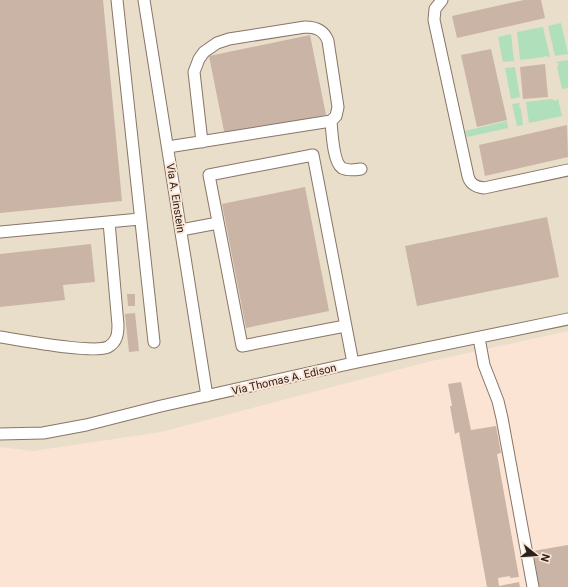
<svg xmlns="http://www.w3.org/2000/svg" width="568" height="587" font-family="Roboto,sans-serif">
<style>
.industrial{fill:#e8dec9}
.green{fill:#afe0bb}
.building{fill:#cab4a5}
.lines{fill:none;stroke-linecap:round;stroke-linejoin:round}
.minor-casing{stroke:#897567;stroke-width:13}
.minor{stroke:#fff;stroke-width:11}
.labels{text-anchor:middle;stroke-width:4;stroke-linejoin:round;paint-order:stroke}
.street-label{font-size:11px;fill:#29211b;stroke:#fbe4d4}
</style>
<rect width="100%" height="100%" fill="#fbe4d4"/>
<!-- industrial -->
<path class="industrial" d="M0 0H568V331L431 361 161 432 33 451 0 447Z"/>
<!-- green -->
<path class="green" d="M561 23 568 54 555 56 548 26Z
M543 27 550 57 545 56 544 57 520 60 517 32Z
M511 34 514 61 503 62 498 37Z
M568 60V88L562 89 557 67 559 64 556 62Z
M515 67 520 97 511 99 505 68Z
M552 99 555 101 558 99 562 116 529 123 526 102Z
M520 103 519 107 521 109 523 125 517 126 512 104Z
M507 121 508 128 467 137 465 131Z"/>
<!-- building -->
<path class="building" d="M0 0H103L122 201 0 213Z
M524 0H541L545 18 457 38 452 16Z
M310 35 326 115 225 136 209 56Z
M491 49 507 120 477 127 461 55Z
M545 64 548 97 523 99 520 67Z
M567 125 568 157 485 176 479 145Z
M305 187 329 311 246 328 222 204Z
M547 217 559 277 417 306 405 246Z
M91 244 95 282 63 285 65 300 0 307V254Z
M127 294H135V306H128Z
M135 313 139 351 129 352 125 314Z
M461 382 471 430 496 426 501 453 497 454 519 577 510 578V576L498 578 499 586 519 582 520 587H487L459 432 455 434 450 406H452L448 384Z
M568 545V587H539L533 551Z"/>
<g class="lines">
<defs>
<path id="minor" d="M117 0 154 342
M144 0 207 396
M442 0 435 9 434 20 468 176C470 184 475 187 484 188L568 170
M331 121C332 132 333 162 342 168 348 171 355 170 361 169
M168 147 331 121 336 116 338 107 328 41C324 30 316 27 305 27L229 39 217 43 204 52 199 59 194 72 202 142
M181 230 218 223
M0 232 140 219
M345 326 242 346 209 175 313 155 353 363
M0 337C20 340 93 354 108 347 117 342 118 334 118 325L109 222
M479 338 484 365 498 401 502 418 533 587
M0 434 43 433 86 425 161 406 353 363 568 319"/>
</defs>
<!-- minor casing -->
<use href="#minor" class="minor-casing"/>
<!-- minor -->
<use href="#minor" class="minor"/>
</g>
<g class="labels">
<!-- street labels -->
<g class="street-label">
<text transform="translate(176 198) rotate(81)" y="4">Via A. Einstein</text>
<text transform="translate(284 379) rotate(-13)" y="4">Via Thomas A. Edison</text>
</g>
</g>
<!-- north arrow -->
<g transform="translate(536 555) rotate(107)" stroke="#fbe4d4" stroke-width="3" paint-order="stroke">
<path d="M0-3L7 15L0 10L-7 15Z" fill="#29211b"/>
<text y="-6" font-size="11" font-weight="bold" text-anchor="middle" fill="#29211b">N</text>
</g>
</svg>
